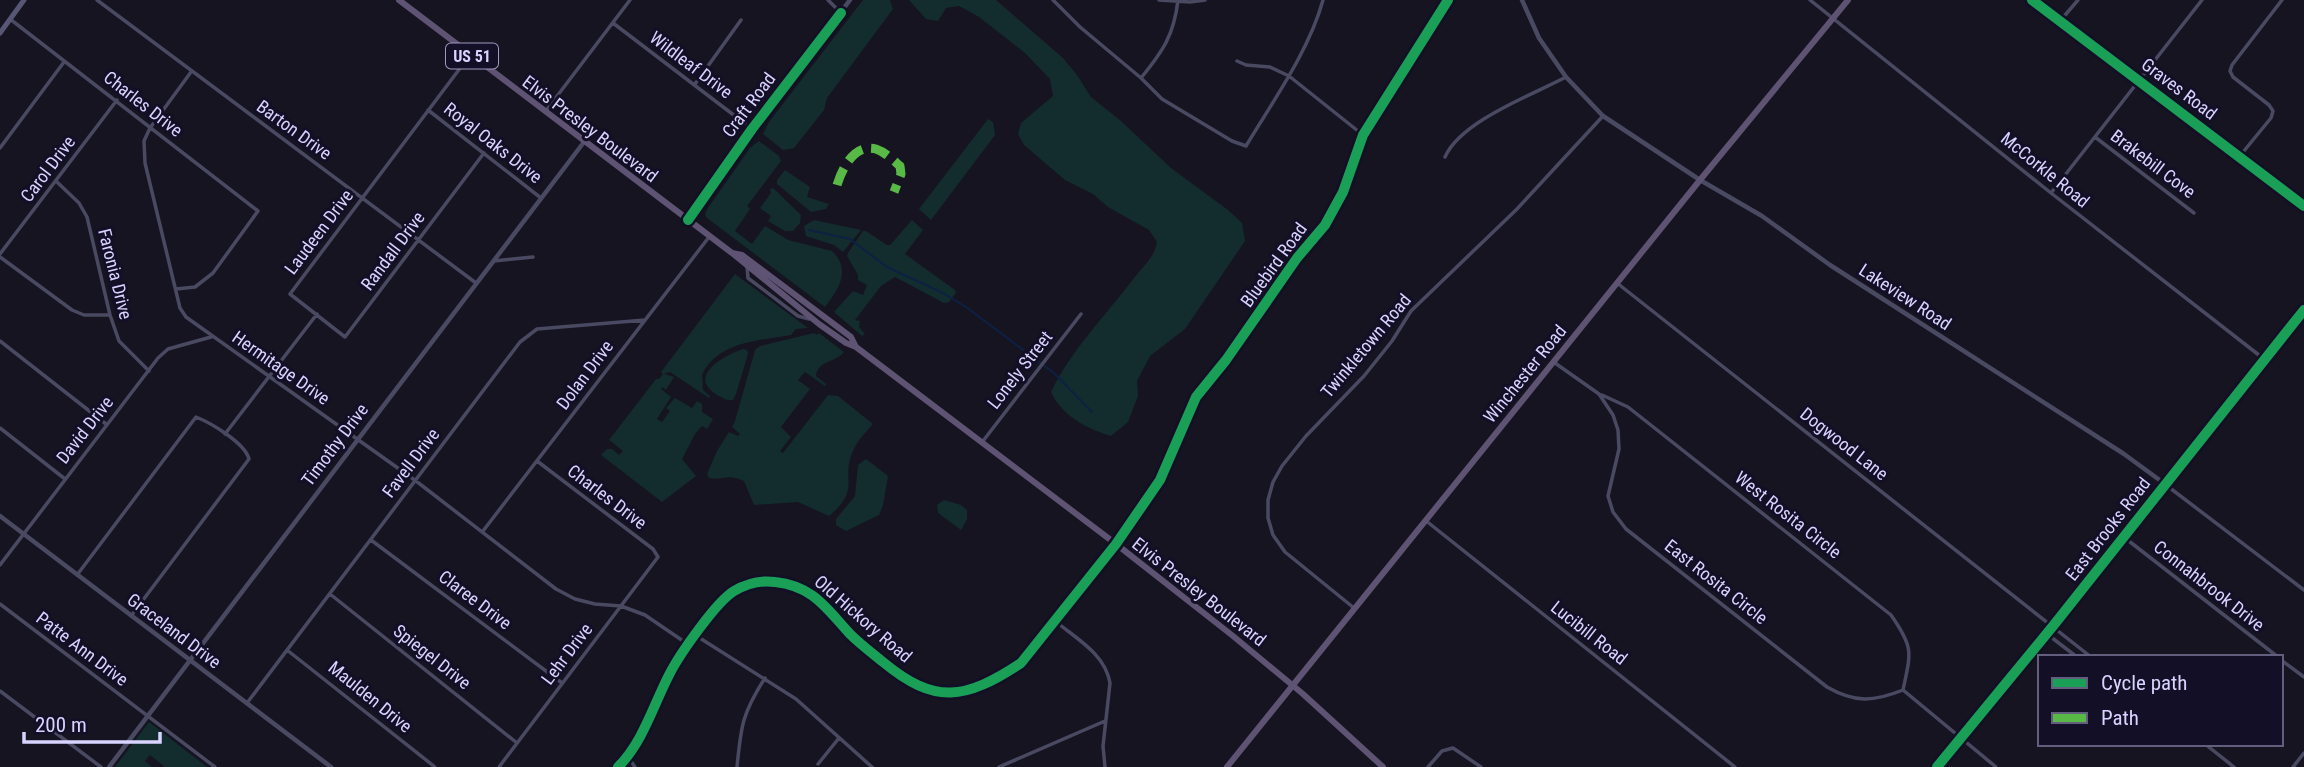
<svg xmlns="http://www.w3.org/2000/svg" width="2304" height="767" font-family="'Roboto Condensed',sans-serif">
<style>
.green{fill:#132c2d}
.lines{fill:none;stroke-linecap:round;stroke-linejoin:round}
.stream{stroke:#0d2144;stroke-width:2}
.minor{stroke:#4a4962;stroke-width:3.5}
.tertiary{stroke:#4a4962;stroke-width:4.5}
.secondary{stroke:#575674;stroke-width:5}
.primary{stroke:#5e5373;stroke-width:6}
.quiet{stroke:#58b947;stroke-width:9;stroke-dasharray:18 9;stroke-linecap:butt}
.cycleway-casing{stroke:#130f26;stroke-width:15}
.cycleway{stroke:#1a9f57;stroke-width:10}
.labels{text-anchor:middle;stroke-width:6;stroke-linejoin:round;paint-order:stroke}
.shield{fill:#130f26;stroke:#9e99be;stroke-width:2}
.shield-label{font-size:16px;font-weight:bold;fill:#d9d4ff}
.street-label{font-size:18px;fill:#d9d4ff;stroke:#130f26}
</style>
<rect width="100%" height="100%" fill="#161421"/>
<!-- green -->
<path class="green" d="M863 0H890L893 9 827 98 824 110 794 148 783 150 763 134 769 122Z
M909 0H996L1063 58 1077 75 1091 97 1121 121 1171 168 1228 210 1242 223 1245 241 1185 329 1150 356 1137 381 1138 396 1128 422 1111 436C1087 429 1061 415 1051 392 1071 350 1106 315 1134 278 1144 265 1154 258 1157 242L1149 230 1108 207 1093 194 1065 180 1024 145 1018 134 1021 123 1053 96 1050 79 1025 53 979 17 959 6 946 8 938 21 926 19Z
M988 119 993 122 995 135 931 220 919 209Z
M759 141 779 156 781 161 747 206 750 209 735 231 752 244 765 226 788 240 832 251C852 270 838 290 825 307L707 218 705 214 708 208 750 148Z
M785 170 810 187 807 197 829 204 826 209 811 212 777 184V180Z
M773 188 801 215 800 223 793 231H785L768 221 771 216 760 208 771 193 770 189Z
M814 220 861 230 843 252 834 245 806 236 804 226Z
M912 220 923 230 905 254 955 290 956 293 949 302 944 303 895 277 881 286 855 320 860 321 859 327 865 334 862 336 834 312 853 291 863 295 867 285 858 280V275L847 256 848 253 863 231H866L887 245H890Z
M735 274 808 328 796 329 791 335C759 341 718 341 702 375L703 390 710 396 709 398 670 372 664 374 674 377 666 390 662 387 661 389 671 397 657 419 662 422 670 411 666 408 675 398 692 408 697 401 702 404V412L713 419 707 429 702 426 695 434 682 459 696 476 662 502 601 455 607 449H612L619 455 623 451 609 440 656 379H659L663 374 661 372Z
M814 333 817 335 819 333 844 352C835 363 818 360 816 376L826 384 825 386 805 372 798 380 810 389 781 427 791 437 780 451 783 453 828 395 838 396 873 424C866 432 857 441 853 451 840 479 862 489 829 516L798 502 754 505 744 481C726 473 724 481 709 478L707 474 717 451 729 432 738 436 740 434 732 427 735 421 755 350 760 346Z
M743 349 747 350 748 354 736 394 733 400C726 401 723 398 717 395 686 376 725 355 743 349Z
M866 459 888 476 883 505 879 515 846 531 836 525V519L855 496 858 465Z
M944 500 961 505 967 510V519L961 530 938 513 937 505Z
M149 722 207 767H165L150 755 145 761 152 767H115Z"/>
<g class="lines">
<!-- stream -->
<path class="stream" d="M809 230 850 239 887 267 943 293 966 307 1054 373 1092 412"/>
<!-- minor -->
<path class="minor" d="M97 0 476 283
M828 0 841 13
M1053 0 1080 27 1141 78 1162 99 1232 141 1246 146C1273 101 1309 51 1323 0
M1159 0 1190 2 1205 0
M1810 0 2051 193 2264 359
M10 19 258 211 213 273 195 287 176 289
M2060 21 2078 0
M613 23 752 129
M470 55 290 294 345 337 484 153
M1237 61 1246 65 1270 67 1289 76 1363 135
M191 72 150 128 144 141 145 163 180 308 186 317 416 481 556 589 575 599 595 604 621 606 645 615 689 645
M1141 78C1163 51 1174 35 1178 0
M695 84 741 20
M428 110 541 198
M545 112 630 0
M2095 137 2194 213
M0 148 64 62
M1445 157C1461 121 1532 95 1566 77
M2239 157 2271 118 2273 111 2269 105 2233 77 2230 71 2232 65 2282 0
M57 182 79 203 87 217 110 315 119 341 149 371
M2051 193 2202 0
M0 254 117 100
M0 257 72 310 84 315H110
M494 261 533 257
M747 267 748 278 798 316 809 319
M1617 283 2091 657
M0 341 106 424
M1555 363 1599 394 1613 415 1618 430 1619 449 1608 496 1613 512 1626 529 1827 687C1855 703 1873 702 1903 690
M1602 395 1628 407 1891 615C1914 648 1911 652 1903 690
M0 428 65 479
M225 434 317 314
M983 441 1081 314
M2166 485 2304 590
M1425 520 1735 767
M483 531 709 237
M2125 538 2278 657
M371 540 562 683
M0 565 158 358 168 349 211 337
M77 575 196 417C211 423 245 443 249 459L131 616
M330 594 517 743
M0 604 215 767
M1354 608 1285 552 1273 535 1268 518V500L1273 482 1282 466 1306 436 1364 376 1392 341 1411 311 1517 209 1603 116
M1055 621C1077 639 1105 654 1110 683L1103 746 1105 767
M2047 634 2077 657
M695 635 796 699 872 767
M287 650 435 767
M2281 660 2304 677
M1903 690 1996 767
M0 691 101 767
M247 703 520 342 537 329 645 320
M2205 744 2234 767
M628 757 635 767
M818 764 839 738
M499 767 658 557 653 549 537 461
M618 767C643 742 653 706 669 675 679 655 716 602 734 591 746 584 761 580 775 582 813 586 826 608 850 634 860 644 872 653 883 662 935 705 965 700 1021 663L1116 544 1160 480 1196 397 1226 360 1297 258 1325 225 1343 192 1363 135 1448 0
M737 767C741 726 742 714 765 678
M999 767 1105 721
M1428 767 1442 751 1453 748 1481 767
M2293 767 2304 753"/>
<!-- tertiary -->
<path class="tertiary" d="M1522 0 1539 38 1566 77 1603 116 1700 180 1762 216 1830 265 2124 454 2165 484
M2032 0 2304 206
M688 220 752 129 850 0
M0 516 331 767
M109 767 584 142"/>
<!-- secondary -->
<path class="secondary" d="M0 33 24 0
M1937 767 2053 626 2304 310"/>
<!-- primary -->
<path class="primary" d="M399 0 732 253 819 324 846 343 856 347 1116 544 1233 636 1303 694 1383 767
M732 253 742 255 851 337 856 347
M1227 767 1700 180 1848 0"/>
<!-- quiet -->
<path class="quiet" d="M837 185C842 169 854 143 876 149 885 152 893 160 900 166L901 174 894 192"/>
<defs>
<path id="cycleway" d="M2032 0 2304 206
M688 220 752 129 841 13
M618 767C643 742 653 706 669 675 679 655 716 602 734 591 746 584 761 580 775 582 813 586 826 608 850 634 860 644 872 653 883 662 935 705 965 700 1021 663L1116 544 1160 480 1196 397 1226 360 1297 258 1325 225 1343 192 1363 135 1448 0
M1937 767 2053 626 2304 310"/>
</defs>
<!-- cycleway casing -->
<use href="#cycleway" class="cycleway-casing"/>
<!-- cycleway -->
<use href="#cycleway" class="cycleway"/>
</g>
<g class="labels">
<!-- shield labels -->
<rect class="shield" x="446" y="43.5" width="52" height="25" rx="5"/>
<g class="shield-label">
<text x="472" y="62">US 51</text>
</g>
<!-- street labels -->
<g class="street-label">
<text transform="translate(691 65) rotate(37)" y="6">Wildleaf Drive</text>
<text transform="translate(2179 89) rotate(37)" y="6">Graves Road</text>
<text transform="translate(143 104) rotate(38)" y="6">Charles Drive</text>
<text transform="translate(749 105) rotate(-53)" y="6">Craft Road</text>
<text transform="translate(590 129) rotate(37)" y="6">Elvis Presley Boulevard</text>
<text transform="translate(294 130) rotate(36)" y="6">Barton Drive</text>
<text transform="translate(493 143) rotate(38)" y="6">Royal Oaks Drive</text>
<text transform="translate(2153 164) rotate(37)" y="6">Brakebill Cove</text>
<text transform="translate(48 169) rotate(-53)" y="6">Carol Drive</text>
<text transform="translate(2045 170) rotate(39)" y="6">McCorkle Road</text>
<text transform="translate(319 232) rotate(-53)" y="6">Laudeen Drive</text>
<text transform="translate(393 251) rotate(-53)" y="6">Randall Drive</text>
<text transform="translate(1274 265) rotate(-54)" y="6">Bluebird Road</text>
<text transform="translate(115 274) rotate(76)" y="6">Faronia Drive</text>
<text transform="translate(1905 297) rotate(33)" y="6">Lakeview Road</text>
<text transform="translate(1366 346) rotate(-50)" y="6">Twinkletown Road</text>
<text transform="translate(281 368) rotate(35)" y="6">Hermitage Drive</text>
<text transform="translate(1020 370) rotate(-52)" y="6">Lonely Street</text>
<text transform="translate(1525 374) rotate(-51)" y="6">Winchester Road</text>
<text transform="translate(585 375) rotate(-53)" y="6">Dolan Drive</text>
<text transform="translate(85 430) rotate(-52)" y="6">David Drive</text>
<text transform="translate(1844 444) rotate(38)" y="6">Dogwood Lane</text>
<text transform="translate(335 445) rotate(-53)" y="6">Timothy Drive</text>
<text transform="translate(411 463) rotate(-53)" y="6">Favell Drive</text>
<text transform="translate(607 497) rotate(37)" y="6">Charles Drive</text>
<text transform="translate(1788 515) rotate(38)" y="6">West Rosita Circle</text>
<text transform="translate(2108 529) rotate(-52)" y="6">East Brooks Road</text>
<text transform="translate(1716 582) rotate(38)" y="6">East Rosita Circle</text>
<text transform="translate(2209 586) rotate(38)" y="6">Connahbrook Drive</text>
<text transform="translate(1199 592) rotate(38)" y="6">Elvis Presley Boulevard</text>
<text transform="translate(475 600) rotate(37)" y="6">Claree Drive</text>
<text transform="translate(863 619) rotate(41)" y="6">Old Hickory Road</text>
<text transform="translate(174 631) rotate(37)" y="6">Graceland Drive</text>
<text transform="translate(1589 633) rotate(38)" y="6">Lucibill Road</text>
<text transform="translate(82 649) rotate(37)" y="6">Patte Ann Drive</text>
<text transform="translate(567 654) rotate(-53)" y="6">Lehr Drive</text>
<text transform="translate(432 657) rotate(38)" y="6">Spiegel Drive</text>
<text transform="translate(370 697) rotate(39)" y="6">Maulden Drive</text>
</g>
</g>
<!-- legend -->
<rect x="2038" y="655" width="245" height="91" fill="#130f26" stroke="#625e7d" stroke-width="2"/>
<rect x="2052" y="678" width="35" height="10" fill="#1a9f57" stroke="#625e7d" stroke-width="2"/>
<text x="2101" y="690" font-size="21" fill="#d9d4ff">Cycle path</text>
<rect x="2052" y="713" width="35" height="10" fill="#58b947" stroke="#625e7d" stroke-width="2"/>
<text x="2101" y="725" font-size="21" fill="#d9d4ff">Path</text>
<!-- scale -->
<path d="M24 732v10h136v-10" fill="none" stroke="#d9d4ff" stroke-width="3.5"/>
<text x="35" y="732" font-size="21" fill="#d9d4ff" stroke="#130f26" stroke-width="5" paint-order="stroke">200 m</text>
</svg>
